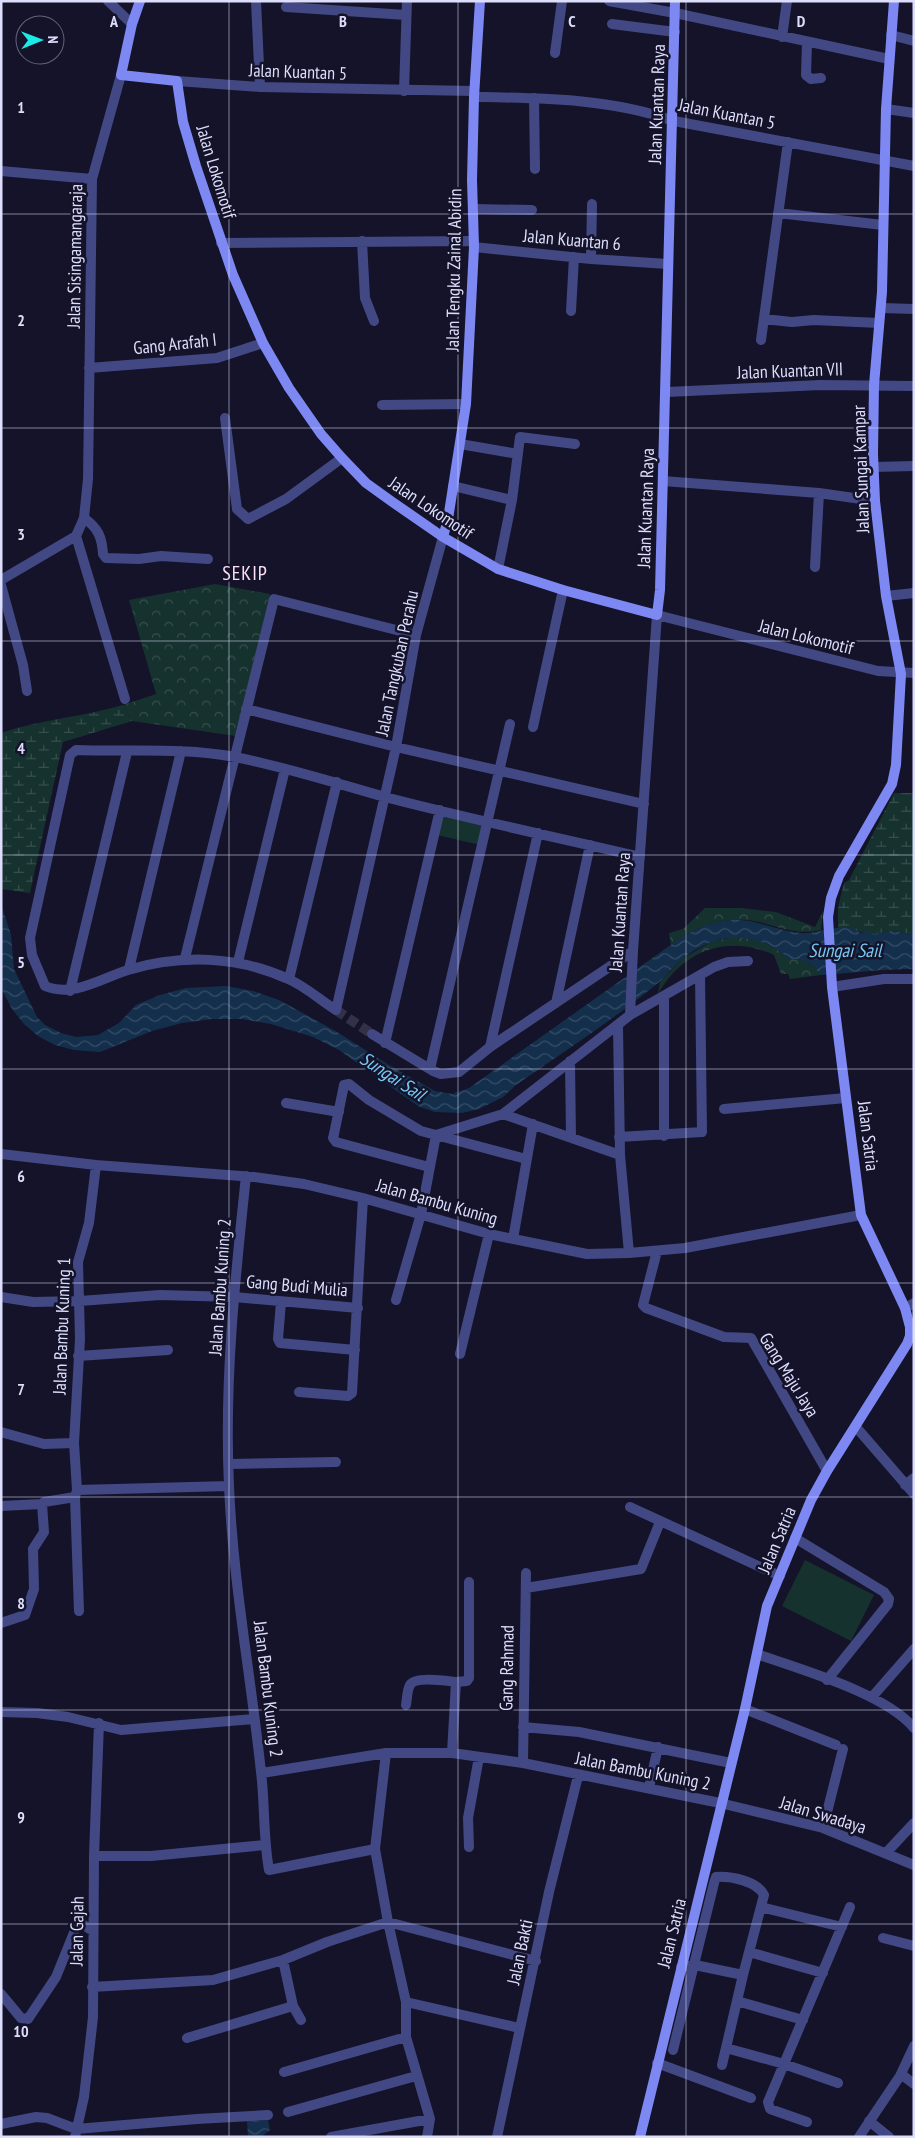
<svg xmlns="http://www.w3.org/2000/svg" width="915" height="2138" font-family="'PT Sans Narrow',sans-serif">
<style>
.forest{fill:url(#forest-crowns)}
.wetland{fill:url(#wetland-marsh)}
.pitch{fill:#16322e}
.water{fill:url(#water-waves)}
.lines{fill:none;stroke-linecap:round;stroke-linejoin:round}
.street-tunnel{stroke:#323149;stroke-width:10;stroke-dasharray:10 5;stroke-linecap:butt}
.street{stroke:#424883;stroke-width:10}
.secondary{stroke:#7d88f3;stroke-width:10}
.grid{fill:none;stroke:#dddefc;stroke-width:1;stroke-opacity:0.55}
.labels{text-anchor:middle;stroke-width:5;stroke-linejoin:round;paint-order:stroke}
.street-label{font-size:18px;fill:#dddefc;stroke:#141329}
.water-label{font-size:19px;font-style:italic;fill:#75c8f3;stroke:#141329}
.quarter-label{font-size:20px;letter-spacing:1px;fill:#fcdff5;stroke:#141329}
.grid-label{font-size:16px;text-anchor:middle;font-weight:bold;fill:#dddefc;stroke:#141329;stroke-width:5;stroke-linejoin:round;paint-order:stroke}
</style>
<defs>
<pattern id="forest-crowns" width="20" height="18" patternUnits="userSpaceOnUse" patternTransform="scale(1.25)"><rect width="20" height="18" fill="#16322e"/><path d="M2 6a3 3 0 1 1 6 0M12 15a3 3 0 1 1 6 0" fill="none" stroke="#374f4d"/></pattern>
<pattern id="wetland-marsh" width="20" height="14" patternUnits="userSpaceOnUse" patternTransform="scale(1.25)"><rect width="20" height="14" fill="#16322e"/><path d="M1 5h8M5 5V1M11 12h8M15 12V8" fill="none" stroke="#374f4d"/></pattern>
<pattern id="water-waves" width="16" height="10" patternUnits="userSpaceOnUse" patternTransform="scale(1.25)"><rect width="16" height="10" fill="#142f4c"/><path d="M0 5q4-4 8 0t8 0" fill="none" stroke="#364d67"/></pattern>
</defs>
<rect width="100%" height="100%" fill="#141329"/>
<!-- forest -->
<path class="forest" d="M215 584 270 594 236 736 132 721 123 705 156 694 129 600Z
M705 908H741L776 912 815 927 823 911 821 930C791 937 773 922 746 920 717 918 693 929 671 945L669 933 683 929Z
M733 937C754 938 774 944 789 959 806 959 810 962 821 975L790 979 788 974H781L774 955C728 934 683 950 658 994L660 982 682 959 711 942Z"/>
<!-- wetland -->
<path class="wetland" d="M123 705 132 721 63 742 30 893 1 889V733C41 719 83 717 123 705Z
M894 793H914V934L891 931 875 934 838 929V907L844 883 849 880Z"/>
<!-- pitch -->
<path class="pitch" d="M441 816 484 825 480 845 437 835Z
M805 1560 874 1595 851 1641 782 1606Z"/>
<!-- water -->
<path class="water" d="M1 904 11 935 14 969 37 1017 45 1025 61 1033 76 1037 98 1035 119 1023 136 1005 160 995 186 988 226 986 253 991 279 1000 337 1032 389 1065 435 1091 452 1094 469 1088 682 937C698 928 714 921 732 920 757 918 784 935 808 933 822 932 848 921 860 933L865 932 875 934 891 931 914 934V969C882 969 852 973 821 975 810 962 806 959 789 959 769 940 738 932 712 942 698 947 684 956 674 967 668 972 664 979 658 983 613 1020 563 1052 516 1085L503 1097 479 1109 462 1113 435 1112 418 1106 339 1050 313 1037 271 1024 242 1019H212L182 1023 152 1031 100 1052 74 1050 55 1045 38 1036 24 1024 12 1009 1 988Z
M268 2120 270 2130 261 2137H248L247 2121Z"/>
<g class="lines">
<!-- street-tunnel -->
<path class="street-tunnel" d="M336 1010 372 1034"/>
<!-- street -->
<path class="street" d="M108 1 132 24
M256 1 260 87
M609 1 675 13 889 59
M286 7 406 15
M612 24 675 32
M891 35 914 41
M782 37 787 1
M807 42 806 75 811 79 821 78
M555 53 562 1
M177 81 260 87 474 91
M404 91 407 1
M474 97C541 98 610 98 674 121L914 166
M534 98 535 169
M886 109 914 113
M1 171 92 179
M473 209 532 210
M778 213 883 225
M362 241 365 298 374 321
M221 243 474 241
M474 247 591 259 668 264
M591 259 592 204
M881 308 914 309
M571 311 574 257
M764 319 792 322 814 320 879 323
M761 340 788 142
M89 368 217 358 263 343
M667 392 820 385 914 386
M382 405 466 404
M225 418 237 509 248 519 286 499 342 458
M460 444 518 454
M873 467 914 466
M663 481 819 493 875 501
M453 486 512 500
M84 518C98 528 102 537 103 554L106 558 139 559 161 556 208 559
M76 536 125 699
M443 537 416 635 396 747 336 1010C320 1000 305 986 288 979 238 956 181 954 128 970 102 978 73 998 45 986L32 955 30 938 70 755 76 750C129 752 183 747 235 757 286 767 335 783 385 797 469 819 555 837 640 857
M815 567 819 493
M498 569 512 500 520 437 575 444
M1 580 76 536 84 518 88 479 92 179 121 75
M1 585 23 665 27 691
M886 596 914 593
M246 709 396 747 644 804
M533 727 563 590
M185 958 274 599 416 635
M238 962 285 769
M129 969 181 751
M289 979 337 782
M832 987 884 979H914
M70 991 127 752
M664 996V1136
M556 1003 590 845
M630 1015 633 951 657 615 878 671 914 673
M618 1026 620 1155 629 1253
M372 1034 433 1071 441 1074 459 1072 490 1047 633 951
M385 1043 440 810
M490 1047 538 833
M570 1061 571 1138
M430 1069 510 724
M286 1103 339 1112
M724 1109 846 1098
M503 1114 620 1155
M436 1135 503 1114 630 1015 714 967 728 962 748 961
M619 1137 702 1132 700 975
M1 1154 96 1165 254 1177 304 1184 363 1198 489 1234 587 1254 629 1253 685 1248 861 1215
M429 1167 336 1142 333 1138 334 1134 344 1085 349 1084 369 1100 421 1131 526 1159
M246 1176C235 1279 224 1383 229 1486 233 1582 251 1677 261 1772 265 1804 263 1837 269 1870L375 1849
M513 1239 533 1124
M657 1251 643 1305 646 1308 724 1337 751 1338 827 1471
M1 1297 33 1302 80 1301 160 1295 234 1297 358 1308
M396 1300 421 1214 436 1135
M281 1302 278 1339 280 1343 355 1350
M905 1308 914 1303
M460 1354 489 1234
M78 1356 168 1350
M299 1392 348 1396 352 1393 363 1198
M856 1427 914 1494
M1 1432 44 1444 74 1443
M229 1464 336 1462
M905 1485 914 1478
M77 1490 229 1486
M1 1506 42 1504 44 1502 75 1497
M630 1507 780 1576
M795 1538 884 1592 889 1599 888 1604 827 1680
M526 1588 641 1569 660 1522
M79 1611 75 1497 77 1490 74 1443 80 1339 78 1262 89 1223 96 1165
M1 1623 25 1615 34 1589 33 1549 44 1532 42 1504
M757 1654C801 1670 885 1693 914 1728
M872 1697 914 1649
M406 1705C407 1699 407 1690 410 1685 415 1676 447 1681 456 1682
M745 1709 836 1745
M1 1712 37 1713 68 1717 121 1730 254 1719
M523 1727 579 1732 731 1763
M386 1753 375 1849 388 1922 406 2002V2037L430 2119 427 2137
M452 1753 456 1682 467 1681 469 1678V1582
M523 1763 526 1573
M262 1773 386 1753H452L523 1763 720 1803 823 1828 914 1865
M649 1788 658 1747
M823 1828 843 1749
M469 1847 468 1818 479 1757
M886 1853 914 1823
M94 1856H151L265 1845
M761 1907 842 1927
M883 1938 914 1946
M749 1952 823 1973
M283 1960 293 2006 301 2020
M92 1987 213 1980 283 1960 327 1942 388 1922 536 1961
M1 1994 21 2018 28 2019 56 1977 77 1925 82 1924 93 1931
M737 2001 803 2020
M406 2002 519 2028
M187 2038 293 2006
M726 2048 784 2064 838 2083
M673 2050 714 1883 716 1877C731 1876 757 1881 764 1895L743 1975 695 1965 681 1967
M657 2063 751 2098
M722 2065 743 1975
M284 2072 406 2037
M901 2074 914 2084
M288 2112 416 2076
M869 2121 889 2137
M807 2122 770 2109 768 2102 850 1907
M1 2124 36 2117 47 2118 76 2129 197 2119 268 2115
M75 2137 84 2097 93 2017 94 1856 99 1723
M331 2137 430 2119
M497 2137 549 1892 578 1776
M859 2137 900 2076 914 2046"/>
<!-- secondary -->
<path class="secondary" d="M140 1 132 24 121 75 177 81 183 122 196 166 233 275 263 343 289 388 321 434 342 458 366 483 391 501 443 537 498 569 563 590 657 615 660 590 675 1
M443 537 448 519 466 404 474 247 472 180 474 97 480 1
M640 2137 745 1709 767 1606 811 1500 827 1471 907 1344 910 1336V1327L905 1308 861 1215 832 987 828 917 831 898 839 876 892 784 896 765 901 674 886 596 875 501 873 454 874 385 882 292 886 109 894 1"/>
</g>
<!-- grid -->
<path class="grid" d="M229 1V2137M458 1V2137M686 1V2137M1 214H914M1 428H914M1 641H914M1 855H914M1 1069H914M1 1283H914M1 1497H914M1 1710H914M1 1924H914"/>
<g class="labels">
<!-- street labels -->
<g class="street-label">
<text transform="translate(298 72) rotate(2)" y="6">Jalan Kuantan 5</text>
<text transform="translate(657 104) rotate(-88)" y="6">Jalan Kuantan Raya</text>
<text transform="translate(727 114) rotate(11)" y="6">Jalan Kuantan 5</text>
<text transform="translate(216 172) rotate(73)" y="6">Jalan Lokomotif</text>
<text transform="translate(572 240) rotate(5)" y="6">Jalan Kuantan 6</text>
<text transform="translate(75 256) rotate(-89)" y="6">Jalan Sisingamangaraja</text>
<text transform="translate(454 270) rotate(-89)" y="6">Jalan Tengku Zainal Abidin</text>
<text transform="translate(175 344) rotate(-6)" y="6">Gang Arafah I</text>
<text transform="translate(790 371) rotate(-2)" y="6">Jalan Kuantan VII</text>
<text transform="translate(861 469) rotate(-92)" y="6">Jalan Sungai Kampar</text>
<text transform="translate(431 508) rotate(34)" y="6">Jalan Lokomotif</text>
<text transform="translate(646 508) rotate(-88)" y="6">Jalan Kuantan Raya</text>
<text transform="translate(806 637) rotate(14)" y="6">Jalan Lokomotif</text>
<text transform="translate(397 663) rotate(-78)" y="6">Jalan Tangkuban Perahu</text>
<text transform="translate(620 912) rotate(-86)" y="6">Jalan Kuantan Raya</text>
<text transform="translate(868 1136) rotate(83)" y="6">Jalan Satria</text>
<text transform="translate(437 1202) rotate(16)" y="6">Jalan Bambu Kuning</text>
<text transform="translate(297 1286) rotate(5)" y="6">Gang Budi Mulia</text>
<text transform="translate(220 1287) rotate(-86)" y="6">Jalan Bambu Kuning 2</text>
<text transform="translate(62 1326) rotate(-88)" y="6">Jalan Bambu Kuning 1</text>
<text transform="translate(789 1375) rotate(58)" y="6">Gang Maju Jaya</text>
<text transform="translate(777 1540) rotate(-67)" y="6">Jalan Satria</text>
<text transform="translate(507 1668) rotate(-89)" y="6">Gang Rahmad</text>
<text transform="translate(268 1689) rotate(83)" y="6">Jalan Bambu Kuning 2</text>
<text transform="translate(643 1771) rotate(11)" y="6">Jalan Bambu Kuning 2</text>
<text transform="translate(823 1815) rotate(17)" y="6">Jalan Swadaya</text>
<text transform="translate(77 1931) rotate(-89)" y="6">Jalan Gajah</text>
<text transform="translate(672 1933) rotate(-76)" y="6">Jalan Satria</text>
<text transform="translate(520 1952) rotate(-78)" y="6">Jalan Bakti</text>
</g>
<!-- water labels -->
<g class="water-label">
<text x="845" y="957">Sungai Sail</text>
<text transform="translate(393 1076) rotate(33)" y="7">Sungai Sail</text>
</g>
<!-- quarter labels -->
<g class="quarter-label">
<text x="245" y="580">SEKIP</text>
</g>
</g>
<g class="grid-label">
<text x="114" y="27">A</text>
<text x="343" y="27">B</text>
<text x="572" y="27">C</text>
<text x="801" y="27">D</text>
<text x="21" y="113">1</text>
<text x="21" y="326">2</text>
<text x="21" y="540">3</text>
<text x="21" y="754">4</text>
<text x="21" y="968">5</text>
<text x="21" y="1182">6</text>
<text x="21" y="1395">7</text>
<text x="21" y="1609">8</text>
<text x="21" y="1823">9</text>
<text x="21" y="2037">10</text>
</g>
<!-- border -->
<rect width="915" height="2138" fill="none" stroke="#dddefc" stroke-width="5"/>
<!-- north arrow -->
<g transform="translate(40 40) rotate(89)"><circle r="24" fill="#141329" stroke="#64647d"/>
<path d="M0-4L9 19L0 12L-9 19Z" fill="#1bebe6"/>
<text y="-8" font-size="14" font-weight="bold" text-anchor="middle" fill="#dddefc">N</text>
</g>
</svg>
